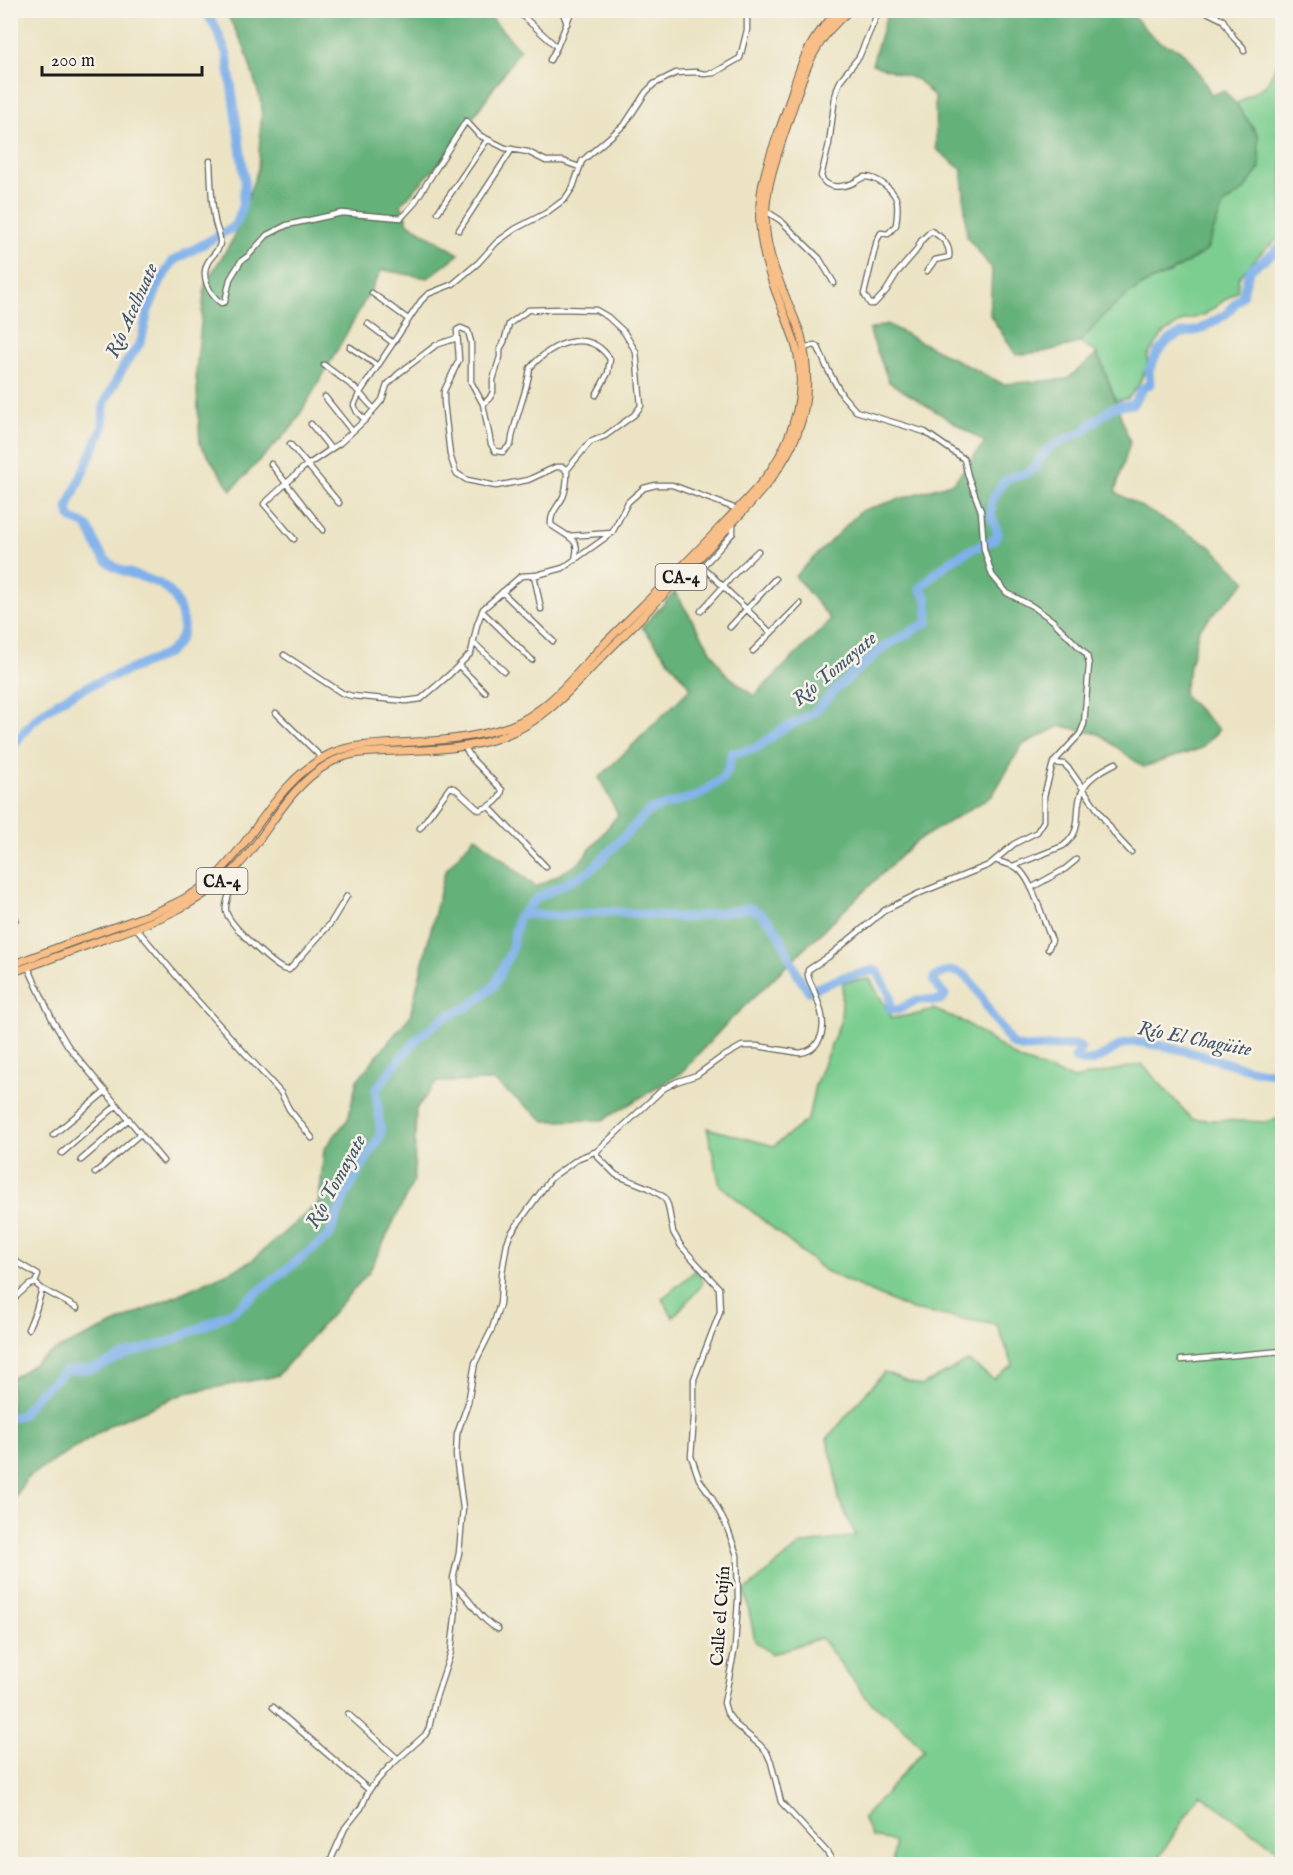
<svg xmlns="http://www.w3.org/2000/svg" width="1293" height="1875" font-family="'IM FELL English',serif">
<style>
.green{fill:#7cce90;stroke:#4c7556;stroke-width:1.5}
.forest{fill:#65b17a;stroke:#40664b;stroke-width:1.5}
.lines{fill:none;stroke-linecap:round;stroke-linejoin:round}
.river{stroke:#7fb0ea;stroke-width:9}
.street-casing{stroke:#646256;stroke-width:7}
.primary-casing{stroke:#646256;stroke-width:9}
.street{stroke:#fff;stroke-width:4.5}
.primary{stroke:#f7be87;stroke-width:7}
.labels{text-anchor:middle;stroke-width:5;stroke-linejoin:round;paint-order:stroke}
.shield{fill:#f7f3e8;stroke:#5e5c59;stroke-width:1.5}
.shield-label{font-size:16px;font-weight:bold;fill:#1c1c1c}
.street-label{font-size:18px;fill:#1c1c1c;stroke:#f7f3e8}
.water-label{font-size:20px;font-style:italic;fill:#44576e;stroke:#f7f3e8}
</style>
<rect width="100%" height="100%" fill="#f7f3e8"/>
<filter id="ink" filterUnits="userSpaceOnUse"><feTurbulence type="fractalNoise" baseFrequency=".0167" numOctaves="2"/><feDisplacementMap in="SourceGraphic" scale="12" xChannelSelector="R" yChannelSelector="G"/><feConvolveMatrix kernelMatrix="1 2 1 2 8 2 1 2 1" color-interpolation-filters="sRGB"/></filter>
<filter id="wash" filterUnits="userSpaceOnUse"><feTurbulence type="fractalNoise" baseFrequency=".008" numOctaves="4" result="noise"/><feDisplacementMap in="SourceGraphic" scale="24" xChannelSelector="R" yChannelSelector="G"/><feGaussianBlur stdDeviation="1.35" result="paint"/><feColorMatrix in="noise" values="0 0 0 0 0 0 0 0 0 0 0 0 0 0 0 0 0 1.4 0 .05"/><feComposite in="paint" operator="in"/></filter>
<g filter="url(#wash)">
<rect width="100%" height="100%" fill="#ebe3c3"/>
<!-- green -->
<path class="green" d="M1282 54V235L1261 253 1239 277 1237 291 1204 315 1183 321 1163 334 1148 355 1147 366 1138 386 1128 398 1116 401 1102 364 1095 351 1079 343 1105 314 1125 297 1144 284 1171 272 1206 251 1223 205 1244 190 1258 135 1236 104 1266 85Z
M870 979 892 1018 919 1014 933 1009 966 1023 1020 1060 1074 1079 1142 1064 1192 1119 1268 1122 1282 1117V1853L1200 1794 1155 1864H897L893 1861 894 1841 872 1837 863 1818 924 1750 901 1725 869 1701 821 1638 772 1654 755 1641 745 1591 800 1545 856 1536 838 1497 835 1469 827 1439 884 1372 921 1386 968 1361 993 1379 1013 1365 997 1325 912 1310 825 1271 720 1185 707 1128 774 1146 808 1119 815 1085 841 1020 843 982Z
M695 1271 701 1275 702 1285 673 1317 662 1299Z"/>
<!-- forest -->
<path class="forest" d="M225 11H485L520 50 447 155 401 204 408 223 459 254 428 278 382 270 326 370 293 426 231 490 200 444 196 372 205 284 232 241 258 169 262 105 244 46Z
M888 11H1127C1138 19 1146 31 1157 40 1164 46 1171 45 1178 49 1189 55 1205 83 1211 94L1224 91 1236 104 1258 135 1260 168 1244 190 1223 205 1206 251 1171 272 1144 284 1125 297 1105 314 1079 343 1043 352 1016 355 990 315 992 269 967 237 962 170 936 149 935 98 918 80 872 64Z
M886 324 1003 384 1067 379 1097 354 1102 364 1130 442 1115 492 1209 545 1246 581 1199 629 1183 694 1219 730 1200 749 1143 767 1099 734 1061 726 1022 745 992 796 915 842 728 1022 680 1074 603 1120 545 1121 493 1081 437 1082 416 1109 414 1180 369 1272 277 1376 186 1393 112 1424 27 1478 11 1504V1379L52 1352 250 1262 319 1202 324 1149 348 1119 357 1080 410 1016 445 871 475 836 536 887 578 864 618 815 599 778 691 688 642 627 675 592 724 672 754 696 831 620 795 576 861 511 954 482 985 442 889 382 869 330Z"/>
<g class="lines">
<!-- river -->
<path class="river" d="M10 753C40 692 112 681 168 653 174 648 179 643 182 635 186 619 177 595 163 586 146 575 123 575 108 562 96 552 95 537 87 526 77 518 69 525 68 506L103 427 104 404 124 366 141 342 148 311 161 280 173 261 232 228 238 220 242 206 245 182 227 55 215 26 204 10
M522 914 560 916 607 911 684 918 751 908C789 927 784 963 809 991L844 977 875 970 878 972 890 995V1009C901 1013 907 1002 918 1000 928 997 939 1006 945 995L934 982V978C962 957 977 988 988 1009 992 1018 999 1025 1004 1032 1007 1036 1008 1041 1012 1044 1016 1047 1021 1047 1025 1048L1076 1045 1081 1048 1075 1058C1098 1071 1112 1042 1134 1042 1141 1042 1149 1044 1157 1045 1199 1051 1239 1071 1282 1074
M10 1418 21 1415 38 1394 65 1371 96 1368 130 1353 171 1341 202 1327 235 1310 329 1236 346 1194 381 1134 376 1090 394 1066 419 1037 442 1019 471 1005 494 986 511 951 518 918 537 898 590 871 650 810 699 795 721 780 728 770 732 753 755 749 781 730 814 713 838 687 884 647 928 622 927 598 920 589C942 564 963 551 994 540L998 533 991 514 992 501 1004 481 1014 476 1025 474 1036 467 1041 458 1049 448 1083 431 1113 407 1133 404 1143 388 1150 384 1149 370 1157 353 1169 340 1180 334 1199 330 1225 315 1242 296 1248 275 1251 269 1272 254 1282 244"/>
</g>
</g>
<g filter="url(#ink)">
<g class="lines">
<defs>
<path id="street" d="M516 10 557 47 572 10
M562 10 567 24
M879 10 859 57 842 78 838 86 835 97 829 144 821 176C825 189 842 188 853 183 857 181 860 178 865 177 877 177 895 190 897 202 898 209 897 218 896 225L888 234 881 233 877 240 864 294 870 304H874L886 291 897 273 916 251 921 241 931 231C941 236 951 245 949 257L935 260 927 271
M1203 10 1223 20 1234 38 1243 47 1244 51
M550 60 557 47
M210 161C211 181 211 201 215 221 216 228 221 236 220 243 220 250 211 256 208 262 200 276 209 294 221 303L225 302 230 279 241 261 248 256 267 235 287 225 342 213 401 218 413 205 466 121 479 135 505 148 528 152 546 161H563L579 167
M766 211 780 220 819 258 834 283
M438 212 487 140
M459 230 512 149
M372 293 408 319
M368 324 393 343
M350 347 378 366
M324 365 355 388 374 409
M596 395 608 373 610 359C588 326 551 344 530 368 527 394 514 418 511 444L503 452 495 451 491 444 483 404 471 382V342L468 331 461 328 457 330 459 360 444 391V402L450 455 456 473 467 480 496 486 528 480 556 467H563L567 472C567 480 566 490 563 497 557 508 550 513 551 525L568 536 612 533
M325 397 352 431
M483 404 489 399 493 392V380L500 357V349L504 342 509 324 528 310 561 309 596 310 608 317 624 332 636 352 641 406 634 415 605 436 590 442 566 471
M365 420 357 412 354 405 359 394 421 301 428 294 453 284 478 263 497 242 515 229 546 213 565 199 573 187 582 161 625 124 646 92 654 84 676 73 696 72 704 74 714 73 740 58 747 30V10
M311 424 331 449
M290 444 339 503
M271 464 323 530
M569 537C579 544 577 549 575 560
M294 539 264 504 303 468 340 443 365 420 382 400 387 385 398 374 436 345 457 338
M702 566 771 633
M534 575 541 609
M676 583C699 576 717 550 733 533V523
M502 592 553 641
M482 611 532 660
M701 611 738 570 758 551
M730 627 775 579
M474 643 504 671
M753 651 800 604
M284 655 342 693 352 696 406 701 421 699 449 675 471 653 477 625 483 609 521 576 537 575 563 568 612 533 628 502 644 488 656 485H672L737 509
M459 666 485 692
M276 713 322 758
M1053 763 1064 764 1070 770 1116 836 1131 852
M489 807 546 867
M420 828 450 787 456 789 479 810C489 807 501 801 502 790L472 759 464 746
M995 860C1002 863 1013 865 1017 868 1033 879 1043 922 1052 940L1048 949
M1013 866 1063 846C1086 829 1072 810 1083 789 1089 777 1104 769 1116 763
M235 869C237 885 224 897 226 911 229 925 270 962 283 969L289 970 330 924 347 896
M1031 888 1065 869 1076 860
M10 918 16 919 10 926
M136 928 195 998 281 1093 289 1109 312 1138
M28 967 53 1021 68 1046 163 1161
M53 1135 106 1091
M597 1151V1156L616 1175 649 1188 664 1197 668 1205 673 1232 681 1246 719 1288 720 1312 694 1379V1418L691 1456 699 1479 711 1496 727 1527 737 1555 738 1599 735 1647 724 1703 727 1713 736 1725 760 1745 767 1753 771 1762 781 1802 827 1852 834 1864
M62 1153 117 1105
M81 1160 129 1119
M95 1173 140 1134
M10 1258 38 1275 35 1283
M35 1283 42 1289 77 1308
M10 1302 29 1285 35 1283
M28 1329 36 1310 42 1289
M1181 1360 1282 1351
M454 1585C471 1598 479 1620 498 1629
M273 1707 369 1790
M348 1714 398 1759
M329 1864 345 1828 361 1808 369 1790 389 1767 425 1735 429 1728 435 1700 451 1652 456 1609 453 1578 459 1553 463 1508 456 1456 457 1434 468 1403 475 1363 492 1329 500 1304 502 1273 507 1243 511 1233 551 1178 579 1158 597 1151 663 1089 676 1082 697 1075 719 1059 742 1046H757L800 1053C808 1052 815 1048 819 1040 828 1024 819 1004 813 988 810 982 807 977 808 970L828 957 885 910 920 893 989 865 1014 844 1037 832 1044 821V796L1053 763 1080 734 1084 724 1089 665 1087 655 1052 620 1032 606 1007 593 992 575 984 549 981 511 968 476 964 459 925 432 856 411 842 395 828 370 818 347 814 345 804 348"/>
<path id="primary" d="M10 965C38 956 64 944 92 935 134 919 180 908 215 877 255 839 276 783 326 756 348 744 373 745 396 743 435 741 473 739 510 726 550 711 578 670 607 641 646 602 686 564 723 524 740 506 758 489 771 470 783 452 792 431 797 410 811 347 778 314 765 258 760 237 758 215 761 194 765 165 777 138 786 111 793 91 798 69 808 50 816 35 827 22 839 10
M10 973C40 963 69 952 99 941 147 924 197 907 234 870 268 836 285 789 328 764 349 751 374 752 398 751 433 750 473 749 506 735 551 718 581 677 615 644 651 608 687 571 722 534 749 505 776 479 793 443 809 409 810 372 801 335 789 302 770 268 766 232 762 190 778 155 790 116 798 93 804 69 817 48 825 33 837 21 850 10"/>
</defs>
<!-- street casing -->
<use href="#street" class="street-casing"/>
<!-- primary casing -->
<use href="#primary" class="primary-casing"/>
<!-- street -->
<use href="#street" class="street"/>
<!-- primary -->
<use href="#primary" class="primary"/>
</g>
</g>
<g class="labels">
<!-- shield labels -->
<g class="shield">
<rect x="655.5" y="564" width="51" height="26" rx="4.5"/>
<rect x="196.5" y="868" width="51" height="26" rx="4.5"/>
</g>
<g class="shield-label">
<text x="681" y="583">CA-4</text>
<text x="222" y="887">CA-4</text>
</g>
<!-- street labels -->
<g class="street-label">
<text transform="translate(720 1616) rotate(-86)" y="6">Calle el Cujín</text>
</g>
<!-- water labels -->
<g class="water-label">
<text transform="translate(131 310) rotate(-66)" y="7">Río Acelhuate</text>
<text transform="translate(834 668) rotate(-40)" y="7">Río Tomayate</text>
<text transform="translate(1195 1038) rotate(11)" y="7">Río El Chagüite</text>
<text transform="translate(335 1181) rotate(-61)" y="7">Río Tomayate</text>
</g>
</g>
<!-- margin -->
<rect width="1293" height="1875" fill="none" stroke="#f7f3e8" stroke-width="36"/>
<!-- scale -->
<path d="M42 66v9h160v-9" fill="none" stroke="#1c1c1c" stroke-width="3"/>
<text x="51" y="66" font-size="18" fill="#1c1c1c" stroke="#f7f3e8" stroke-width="4.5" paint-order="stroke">200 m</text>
</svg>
